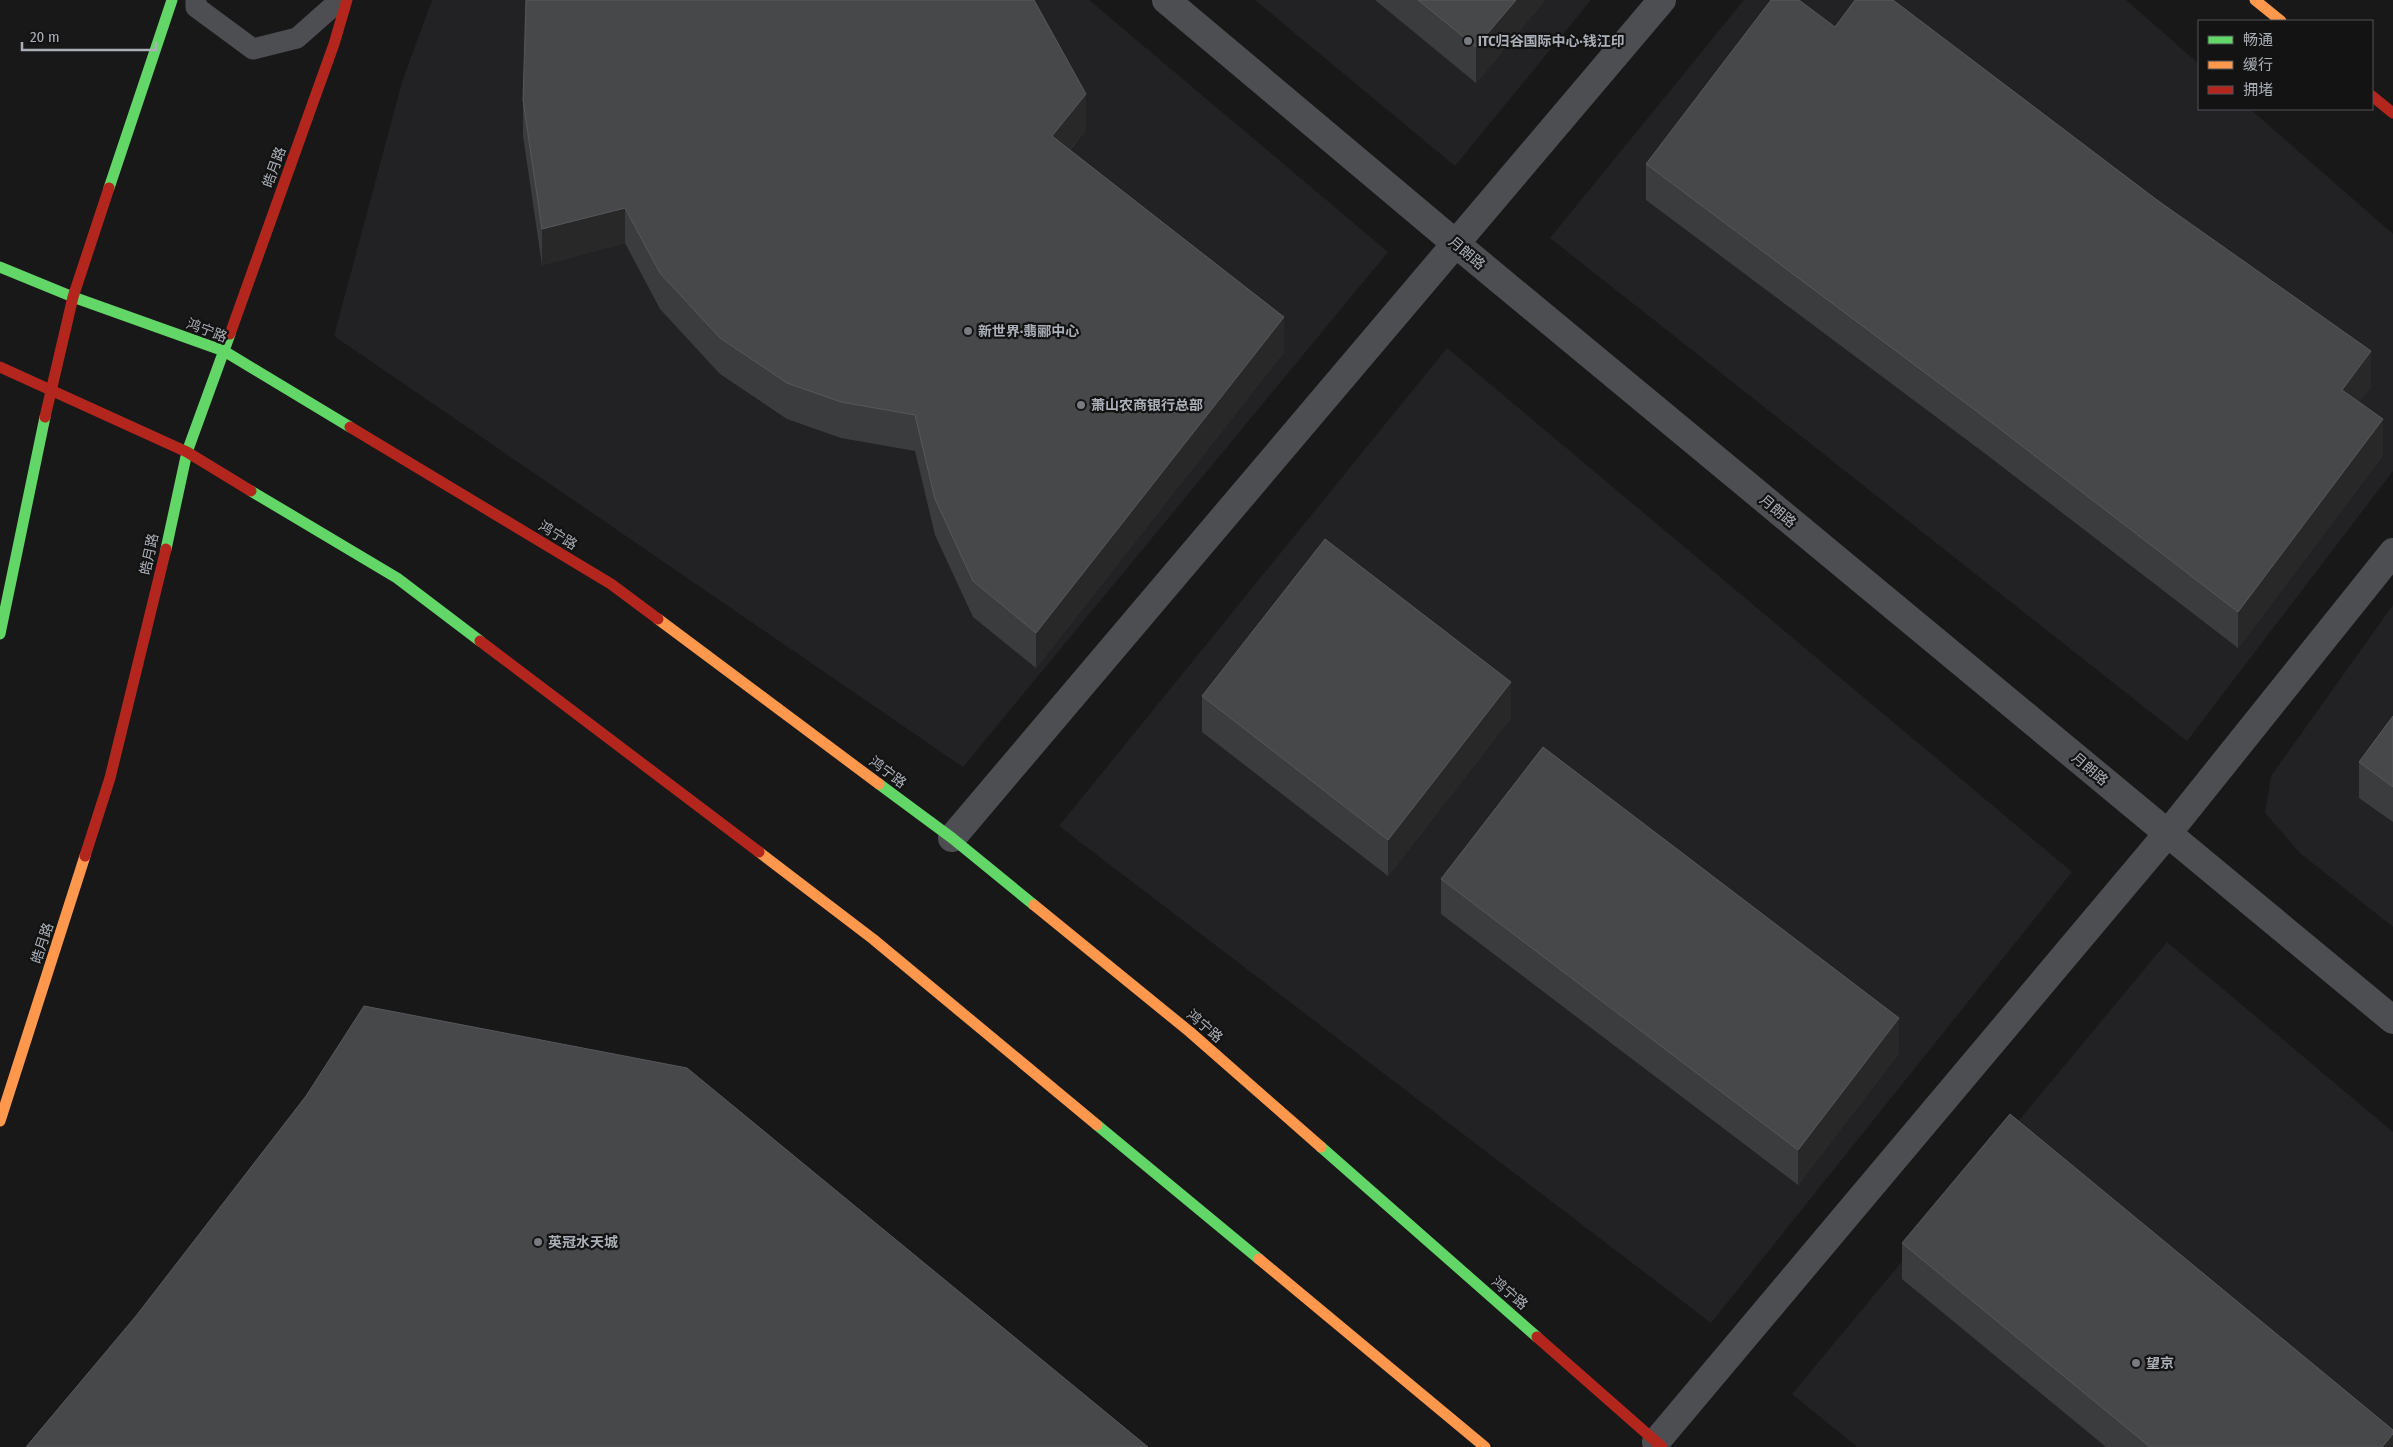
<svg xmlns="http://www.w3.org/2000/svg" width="2393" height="1447" font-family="'Fira Sans Condensed','Noto Sans SC',sans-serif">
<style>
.built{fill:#222224}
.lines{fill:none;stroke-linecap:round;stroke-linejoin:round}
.lane{stroke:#4d4e51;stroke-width:21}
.street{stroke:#4d4e51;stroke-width:28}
.fast{stroke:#63d668;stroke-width:11}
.slow{stroke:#ff974d;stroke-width:11}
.jam{stroke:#b3261e;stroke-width:11}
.wall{fill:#3b3c3d}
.shaded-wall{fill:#282829}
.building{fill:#47484a;stroke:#57585c}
.poi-dot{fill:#787b80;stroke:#131314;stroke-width:2}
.labels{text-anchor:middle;stroke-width:4.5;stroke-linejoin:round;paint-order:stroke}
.poi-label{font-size:14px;font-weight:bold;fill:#abb0b8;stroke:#131314;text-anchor:start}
.street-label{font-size:14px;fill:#abb0b8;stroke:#131314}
</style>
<rect width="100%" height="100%" fill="#181819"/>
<!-- built -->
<path class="built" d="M432 0H1089L1388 252 963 767 334 336 402 82Z
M1255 0H1591L1455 166Z
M1744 0H2126L2199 64V109H2250L2393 234V471L2187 741 1550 238Z
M1447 348 2072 872 1711 1323 1059 826Z
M2393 605V927L2300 853 2265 813 2271 776Z
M2167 942 2393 1132V1447H1857L1792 1394Z"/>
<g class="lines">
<!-- lane -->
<path class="lane" d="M196 0V7L253 49 297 38 340 0"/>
<!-- street -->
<path class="street" d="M1166 0 1455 243 2393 1020
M952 838 1662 0
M1656 1442 2168 833 2393 552"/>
<!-- fast -->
<path class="fast" d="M109 188 172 0
M0 267 73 297 224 351 350 427
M251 491 397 578 480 641
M166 549 187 452 230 334
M0 634 45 417
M879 784 952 838 1034 905
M1097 1125 1259 1259
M1321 1147 1537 1337"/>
<!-- slow -->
<path class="slow" d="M2255 0 2281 21
M658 619 879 784
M759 852 873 939 1097 1125
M1034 905 1190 1032 1321 1147
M0 1121 85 856
M1259 1259 1485 1447"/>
<!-- jam -->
<path class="jam" d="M2372 96 2393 113
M230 334 334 44 347 0
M0 367 187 452 251 491
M45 417 73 297 109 188
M350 427 611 584 658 619
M480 641 759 852
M85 856 110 778 166 549
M1537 1337 1662 1447"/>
</g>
<!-- wall -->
<path class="wall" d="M1375 0H1545L1476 83Z
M1835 27 2371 387 2359 402 2383 455 2238 648 1987 455 1646 200V164Z
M523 100 1086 130 1070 150 1284 352 1036 668 973 617 935 535 915 451 841 438 787 419 720 374 660 309 625 243 542 265 523 136Z
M1202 696 1511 718 1388 876 1202 732Z
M2393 716V822L2359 798V762Z
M1441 879 1899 1053 1798 1185 1441 914Z
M1902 1243 2393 1447H2106L1902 1279Z"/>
<!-- shaded-wall -->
<path class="shaded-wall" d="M1516 0H1545L1476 83V47Z
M1086 94V130L1052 171V136Z
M625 208V243L542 265V229Z
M1284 317V352L1036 668V633Z
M2371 351V387L2342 426V390Z
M2383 419V455L2238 648V612Z
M1511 682V718L1388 876V840Z
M1899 1018V1053L1798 1185V1150Z
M2393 1434V1447H2382Z"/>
<!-- building -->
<path class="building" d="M526 0H1034L1086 94 1052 136 1284 317 1036 633 973 581 935 499 915 415 841 402 787 383 720 338 660 273 625 208 542 229 523 100Z
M1418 0H1516L1476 47Z
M1771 0H1799L1835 27 1855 0H1893L2157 200 2371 351 2342 390 2383 419 2238 612 1987 419 1646 164Z
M1325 539 1511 682 1388 840 1202 696Z
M2393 716V787L2359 762Z
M1543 747 1899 1018 1798 1150 1441 879Z
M364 1006 687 1068 1148 1447H26L136 1316 306 1096Z
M2010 1114 2393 1430V1434L2382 1447H2150L1902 1243Z"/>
<!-- markers -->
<g class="poi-dot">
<circle cx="1468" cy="41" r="5"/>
<circle cx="968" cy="331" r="5"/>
<circle cx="1081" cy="405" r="5"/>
<circle cx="538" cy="1242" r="5"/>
<circle cx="2136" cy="1363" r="5"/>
</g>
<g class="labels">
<!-- poi labels -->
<g class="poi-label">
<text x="1478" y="46">ITC归谷国际中心·钱江印</text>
<text x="978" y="336">新世界·翡郦中心</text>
<text x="1091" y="410">萧山农商银行总部</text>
<text x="548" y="1247">英冠水天城</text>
<text x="2146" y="1368">望京</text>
</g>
<!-- street labels -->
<g class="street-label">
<text transform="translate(274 167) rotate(-70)" y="5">皓月路</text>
<text transform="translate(1467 253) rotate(40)" y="5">月朗路</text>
<text transform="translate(207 330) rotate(21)" y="5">鸿宁路</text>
<text transform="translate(1778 511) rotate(40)" y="5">月朗路</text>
<text transform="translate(558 535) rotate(31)" y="5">鸿宁路</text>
<text transform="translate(149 554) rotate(-78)" y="5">皓月路</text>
<text transform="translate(2090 769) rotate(40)" y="5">月朗路</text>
<text transform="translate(888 772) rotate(37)" y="5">鸿宁路</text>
<text transform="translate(42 943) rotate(-72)" y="5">皓月路</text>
<text transform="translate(1205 1026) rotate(41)" y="5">鸿宁路</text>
<text transform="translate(1510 1293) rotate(41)" y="5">鸿宁路</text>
</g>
</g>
<!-- legend -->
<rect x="2198" y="20" width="175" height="90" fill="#131314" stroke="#505256"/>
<rect x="2208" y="36" width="25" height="8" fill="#63d668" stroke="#505256"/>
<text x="2243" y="45" font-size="15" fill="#abb0b8">畅通</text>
<rect x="2208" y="61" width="25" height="8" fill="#ff974d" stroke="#505256"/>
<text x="2243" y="70" font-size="15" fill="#abb0b8">缓行</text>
<rect x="2208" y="86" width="25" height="8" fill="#b3261e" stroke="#505256"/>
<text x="2243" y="95" font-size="15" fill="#abb0b8">拥堵</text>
<!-- scale -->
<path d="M22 42v8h134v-8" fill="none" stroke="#abb0b8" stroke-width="2.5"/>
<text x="30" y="42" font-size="15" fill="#abb0b8" stroke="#131314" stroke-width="4" paint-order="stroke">20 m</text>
</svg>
